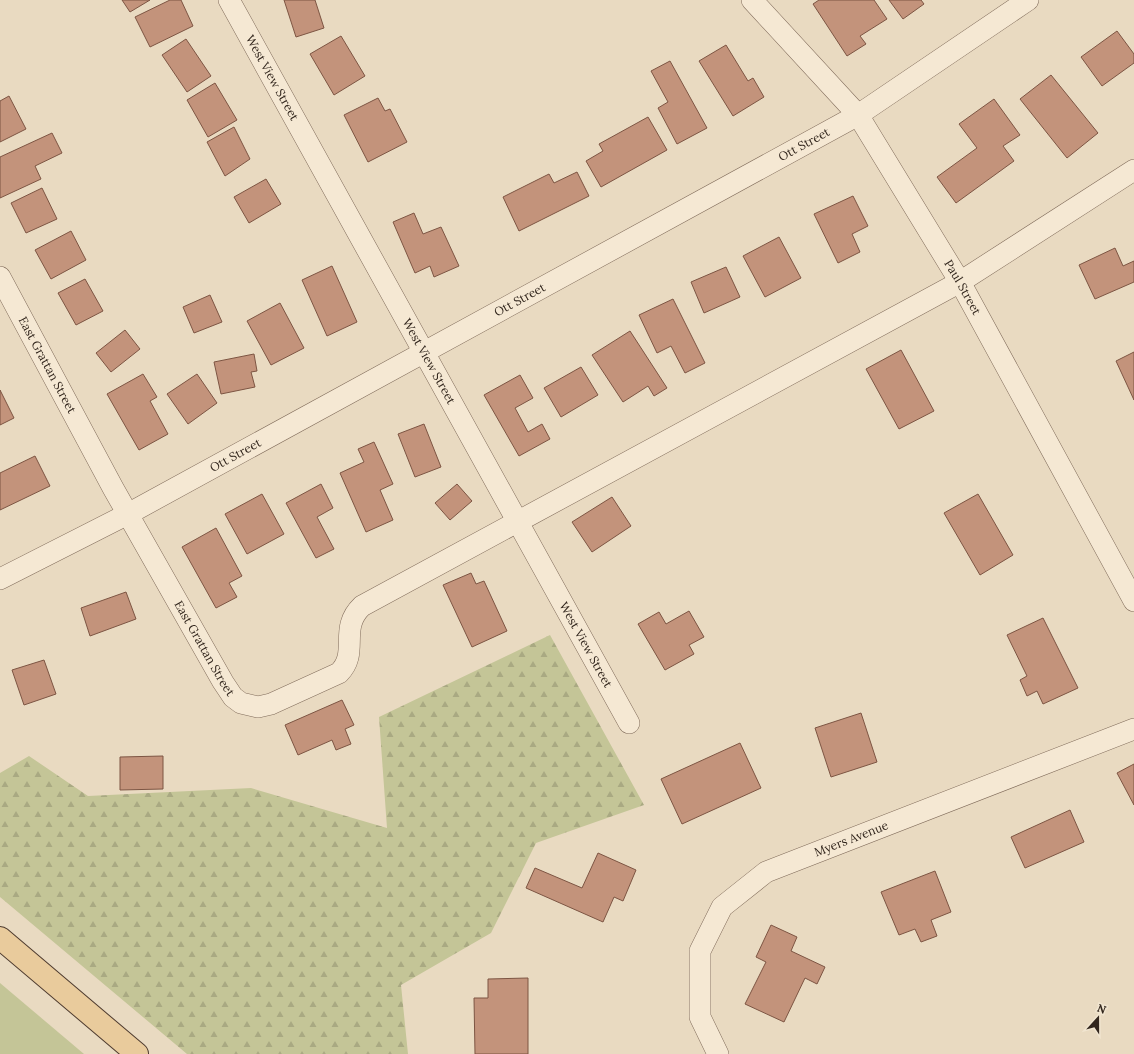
<svg xmlns="http://www.w3.org/2000/svg" width="1134" height="1054" font-family="Lora,serif">
<style>
.green{fill:#c4c597}
.forest{fill:url(#forest-firs)}
.building{fill:#c3937b;stroke:#7d5543}
.lines{fill:none;stroke-linecap:round;stroke-linejoin:round}
.minor-casing{stroke:#816c5b;stroke-width:22}
.major-casing{stroke:#4e3b2f;stroke-width:24}
.minor{stroke:#f5e8d3;stroke-width:21}
.major{stroke:#e9cb9c;stroke-width:22}
.labels{text-anchor:middle;stroke-width:3;stroke-linejoin:round;paint-order:stroke}
.street-label{font-size:12px;fill:#32261d;stroke:#f1e5d0}
</style>
<defs>
<pattern id="forest-firs" width="22" height="20" patternUnits="userSpaceOnUse"><rect width="22" height="20" fill="#c4c597"/><path d="M5 1l3.5 6h-7zM16 11l3.5 6h-7z" fill="#a9a982"/></pattern>
</defs>
<rect width="100%" height="100%" fill="#e9dac1"/>
<!-- green -->
<path class="green" d="M0 983 84 1054H0Z"/>
<!-- forest -->
<path class="forest" d="M550 635 644 805 536 843 491 933 401 985 408 1054H187L0 897V773L29 756 88 796 251 788 387 828 379 717Z"/>
<!-- building -->
<path class="building" d="M122 0H150L130 12Z
M170 0H181L193 26 150 47 135 17Z
M284 0H315L324 28 296 37Z
M819 0H874L887 19 860 36 866 44 847 56 813 4Z
M889 0H921L924 4 903 19Z
M1117 31 1134 54V63L1102 86 1081 57Z
M341 36 365 76 334 95 310 54Z
M186 39 211 76 187 92 162 55Z
M726 45 748 81 753 78 764 97 733 116 699 61Z
M670 61 707 128 677 144 658 108 668 102 651 71Z
M1051 75 1098 133 1067 158 1020 99Z
M215 83 237 120 208 137 187 100Z
M9 96 26 129 0 142V101Z
M378 98 385 111 390 109 407 142 368 162 344 115Z
M994 99 1020 135 1003 146 1014 161 956 203 937 177 977 148 959 124Z
M648 117 667 150 601 187 586 161 603 151 599 144Z
M234 127 250 159 225 176 207 142Z
M52 133 62 153 35 166 41 179 0 198V157Z
M577 172 589 196 519 231 503 197 549 174 554 183Z
M266 179 281 204 249 223 234 197Z
M42 188 57 219 26 233 11 203Z
M853 196 868 226 852 234 860 252 838 263 814 214Z
M414 213 423 234 441 227 459 266 434 277 430 266 415 273 393 222Z
M71 231 86 260 51 279 35 250Z
M779 237 801 278 765 297 743 256Z
M1115 248 1123 266 1134 261V282L1095 299 1079 265Z
M332 266 357 322 327 336 302 280Z
M726 267 740 297 704 313 691 282Z
M85 279 103 311 76 325 58 293Z
M210 295 222 322 194 333 183 307Z
M673 299 705 363 685 373 671 346 657 353 639 315Z
M280 303 304 348 271 365 247 321Z
M125 330 140 349 111 372 96 353Z
M630 331 667 388 654 396 648 386 623 402 592 355Z
M901 350 934 411 899 429 866 369Z
M1134 352V400L1116 361Z
M254 354 257 371 251 372 255 387 221 394 214 362Z
M581 367 598 395 561 417 544 388Z
M143 374 157 397 150 401 168 434 139 450 107 394Z
M197 374 217 403 188 424 167 394Z
M520 375 533 398 515 408 528 432 542 424 550 439 519 456 484 395Z
M0 390 14 418 0 425Z
M424 424 441 467 415 477 398 434Z
M374 442 393 484 380 490 393 520 366 532 340 473 364 462 358 449Z
M35 456 50 486 0 510V473Z
M321 484 333 508 317 517 334 549 316 558 286 503Z
M457 484 472 501 450 520 435 503Z
M262 494 284 534 247 554 225 514Z
M978 494 1013 555 980 575 944 513Z
M612 497 631 526 592 552 572 522Z
M216 528 242 576 229 583 237 597 216 608 182 547Z
M471 573 476 584 484 581 507 631 472 647 443 585Z
M126 592 136 619 90 636 81 608Z
M689 611 704 637 689 645 694 654 665 670 638 624 659 612 666 624Z
M1043 618 1078 688 1043 704 1037 691 1027 696 1020 680 1027 676 1007 635Z
M44 660 56 694 24 705 12 670Z
M342 700 354 725 345 729 351 744 336 750 332 740 298 755 285 725Z
M861 713 877 762 831 777 815 728Z
M740 743 761 788 682 824 661 779Z
M163 756V789L120 790V757Z
M1134 764V805L1117 773Z
M1070 810 1084 842 1025 868 1011 837Z
M598 853 636 870 623 901 614 897 603 922 526 888 535 868 582 888Z
M935 871 951 912 931 920 937 936 921 942 915 929 899 935 881 892Z
M771 925 797 937 791 951 825 967 817 984 805 978 784 1022 745 1004 766 962 756 957Z
M528 978V1054H475L474 998H488V979Z"/>
<g class="lines">
<defs>
<g id="minor">
<path id="s1" d="M229 0 629 723"/>
<path id="s2" d="M752 0 858 115 960 282 1134 601"/>
<path id="s3" d="M0 277 113 488 223 682 233 697 241 703 258 707 271 704 339 673C360 652 338 629 362 606L960 282 1134 170"/>
<path id="s4" d="M0 579 128 514 858 115 1028 0"/>
<path id="s5" d="M718 1054 700 1017V951L722 907 766 872 1134 729"/>
</g>
<path id="major" d="M0 938 137 1054"/>
</defs>
<!-- minor casing -->
<use href="#minor" class="minor-casing"/>
<!-- major casing -->
<use href="#major" class="major-casing"/>
<!-- minor -->
<use href="#minor" class="minor"/>
<!-- major -->
<use href="#major" class="major"/>
</g>
<g class="labels">
<!-- street labels -->
<g class="street-label">
<text dy="4" stroke="none"><textPath href="#s1" startOffset="89">West View Street</textPath></text>
<text dy="4" stroke="none"><textPath href="#s4" startOffset="914">Ott Street</textPath></text>
<text dy="4" stroke="none"><textPath href="#s2" startOffset="358">Paul Street</textPath></text>
<text dy="4" stroke="none"><textPath href="#s4" startOffset="590">Ott Street</textPath></text>
<text dy="4" stroke="none"><textPath href="#s1" startOffset="413">West View Street</textPath></text>
<text dy="4" stroke="none"><textPath href="#s3" startOffset="100">East Grattan Street</textPath></text>
<text dy="4" stroke="none"><textPath href="#s4" startOffset="266">Ott Street</textPath></text>
<text dy="4" stroke="none"><textPath href="#s1" startOffset="737">West View Street</textPath></text>
<text dy="4" stroke="none"><textPath href="#s3" startOffset="424">East Grattan Street</textPath></text>
<text dy="4" stroke="none"><textPath href="#s5" startOffset="304">Myers Avenue</textPath></text>
</g>
</g>
<!-- north arrow -->
<g transform="translate(1098 1018) rotate(21)" stroke="#f1e5d0" stroke-width="3" paint-order="stroke">
<path d="M0-3L7 15L0 10L-7 15Z" fill="#32261d"/>
<text y="-6" font-size="11" font-weight="bold" text-anchor="middle" fill="#32261d">N</text>
</g>
</svg>
